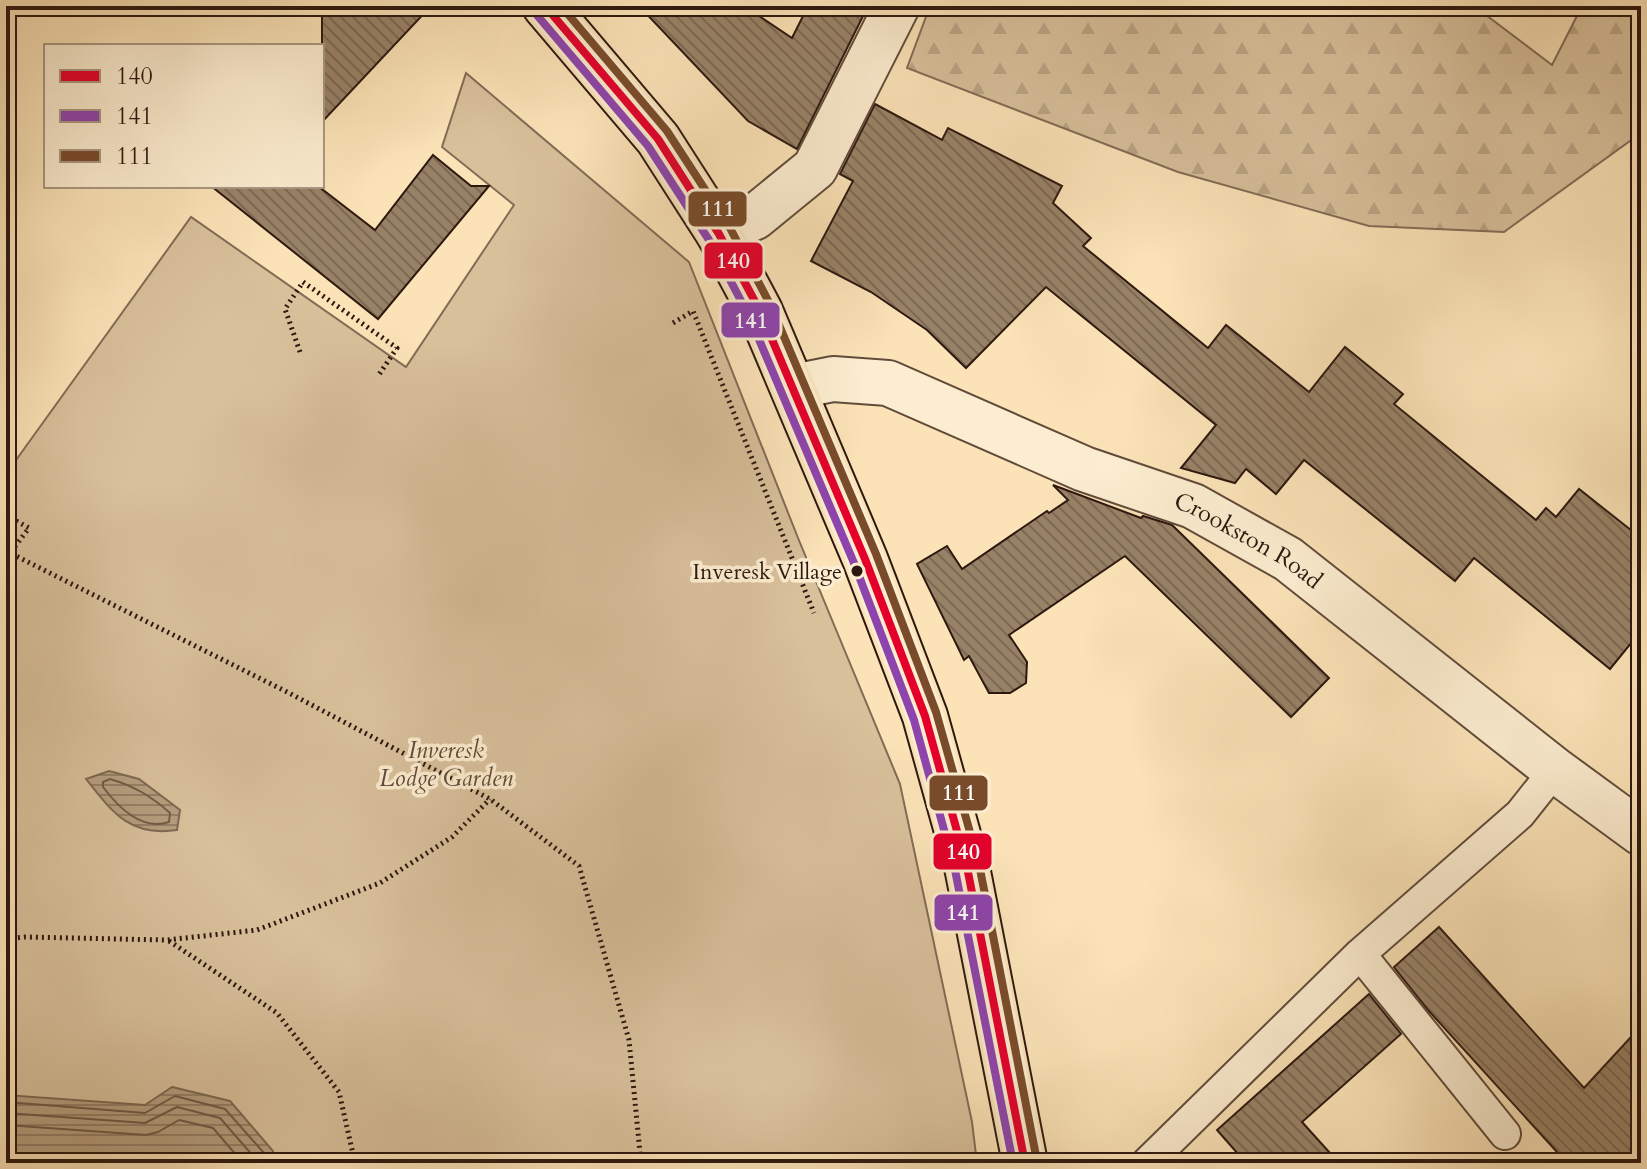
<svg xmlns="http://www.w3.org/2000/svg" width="1647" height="1169" font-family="Cardo,serif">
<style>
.forest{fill:url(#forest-firs);stroke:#826c56;stroke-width:2}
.garden{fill:#d8c09b;stroke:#826c56;stroke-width:2}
.water{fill:url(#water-rules);stroke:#7f6852;stroke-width:2}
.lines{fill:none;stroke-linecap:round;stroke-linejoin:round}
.shore{stroke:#715b47;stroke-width:2}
.building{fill:url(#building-back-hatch);stroke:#2d1810;stroke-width:2}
.service-casing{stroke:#604b3a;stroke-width:34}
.minor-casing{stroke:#604b3a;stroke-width:48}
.primary-casing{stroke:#2d1810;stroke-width:48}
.path{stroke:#2d1810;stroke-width:5;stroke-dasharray:2 4;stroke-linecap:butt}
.service{stroke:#fcedd0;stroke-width:30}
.minor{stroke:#fcedd0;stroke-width:44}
.primary{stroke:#fbe3b7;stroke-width:44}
.bus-1-casing{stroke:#fcedd0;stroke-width:14}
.bus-2-casing{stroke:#fcedd0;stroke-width:14}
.bus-3-casing{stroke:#fcedd0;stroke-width:14}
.bus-1{stroke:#e4002b;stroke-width:8}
.bus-2{stroke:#8e44ad;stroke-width:8}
.bus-3{stroke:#7a4b2a;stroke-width:8}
.bus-dot{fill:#2d1810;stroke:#fcedd0;stroke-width:3}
.labels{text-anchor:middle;stroke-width:7;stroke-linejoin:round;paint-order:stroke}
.bus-label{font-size:22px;fill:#2d1810;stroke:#fcedd0;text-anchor:end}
.street-label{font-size:24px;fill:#2d1810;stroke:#fcedd0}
.park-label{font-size:24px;font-style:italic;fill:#604a3a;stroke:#fcedd0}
.line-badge{stroke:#fcedd0;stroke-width:3}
.badge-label{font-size:22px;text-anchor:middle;font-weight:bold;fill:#fff}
</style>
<defs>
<pattern id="forest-firs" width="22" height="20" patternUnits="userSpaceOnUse" patternTransform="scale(2)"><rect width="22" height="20" fill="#d8c09b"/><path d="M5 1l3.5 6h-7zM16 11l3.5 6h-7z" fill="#baa484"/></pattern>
<pattern id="water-rules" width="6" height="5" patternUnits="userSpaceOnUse" patternTransform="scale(2)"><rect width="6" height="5" fill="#b59e7e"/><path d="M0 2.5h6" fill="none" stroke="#948066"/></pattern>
<pattern id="building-back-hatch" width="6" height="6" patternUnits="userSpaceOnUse" patternTransform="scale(2)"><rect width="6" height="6" fill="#988267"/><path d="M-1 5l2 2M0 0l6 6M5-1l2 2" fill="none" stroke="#7c6953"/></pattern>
</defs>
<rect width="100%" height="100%" fill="#fbe3b7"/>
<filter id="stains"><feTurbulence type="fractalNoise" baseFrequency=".0025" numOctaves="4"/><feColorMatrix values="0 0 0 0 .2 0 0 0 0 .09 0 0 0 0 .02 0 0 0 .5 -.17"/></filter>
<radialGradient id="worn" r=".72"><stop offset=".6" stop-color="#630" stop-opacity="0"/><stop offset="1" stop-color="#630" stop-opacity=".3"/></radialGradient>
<!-- forest -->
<path class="forest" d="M930 6H1474L1552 65 1582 6H1641V133L1504 232 1369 226 1178 172 907 68Z"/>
<!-- garden -->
<path class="garden" d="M466 73 689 262 798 538 900 784 972 1122 977 1163H6V474L191 217 406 367 514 205 442 147Z"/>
<!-- water -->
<path class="water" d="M109 771 139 779 180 810 177 830C130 837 113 813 86 779Z
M172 1087 230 1101 273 1151V1163H6V1095L145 1105Z"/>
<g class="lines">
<!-- shore -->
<path class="shore" d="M110 779C134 786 151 796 170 813L169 822C142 831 118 807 103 787V782Z
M6 1102 145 1113 175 1096 225 1109 264 1153 265 1163
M6 1113 145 1123 177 1107 220 1118 254 1157 255 1163
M6 1125 146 1135 158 1132 179 1120 213 1128 243 1163"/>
</g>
<!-- building -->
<path class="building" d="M322 6H431L322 122Z
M639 6H744L792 38 808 6H868L797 149 748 121Z
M875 104 942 140 948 128 1062 186 1053 203 1091 238 1083 246 1208 348 1226 325 1309 392 1345 347 1403 394 1394 404 1536 520 1546 508 1556 517 1579 489 1641 538V631L1610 669 1474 558 1455 581 1304 460 1276 494 1246 469 1235 483 1181 468 1216 425 1046 287 966 368 927 330 871 292 811 261 853 181 840 174Z
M433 155 471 186H489L378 319 211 186H318L375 230Z
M1053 485 1141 518 1143 516 1172 525 1329 678 1291 717 1125 556 1009 635 1027 662 1026 683 1010 693H989L969 656 964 660 917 564 947 546 962 569 1047 511 1049 513 1068 500Z
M1439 927 1584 1088 1641 1026V1163H1567L1428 1010 1394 967Z
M1369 994 1401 1034 1302 1122 1339 1163H1246L1217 1130Z"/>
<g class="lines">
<defs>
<path id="service" d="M1360 954 1505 1134
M1147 1163 1360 954 1520 814 1555 770"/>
<g id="minor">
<path d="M719 234 755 217 815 168 897 6"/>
<path id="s1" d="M793 387 833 379 888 383 1084 469 1193 506 1288 559 1555 770 1641 833"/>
</g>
<path id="primary" d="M545 6 658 139 719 234 760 311 865 559 925 716 967 867 1025 1163"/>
</defs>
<!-- service casing -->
<use href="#service" class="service-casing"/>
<!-- minor casing -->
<use href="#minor" class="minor-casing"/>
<!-- primary casing -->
<use href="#primary" class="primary-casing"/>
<!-- path -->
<path class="path" d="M673 323 693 311 814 613
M300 352 285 309 303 282 397 348 378 376
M11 518 29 528 10 553 289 693 490 799 579 866 629 1040 641 1163
M6 939 25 937 167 940 257 930 380 883 452 837 490 799
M169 941 277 1013 339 1092 355 1163"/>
<!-- service -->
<use href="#service" class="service"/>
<!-- minor -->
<use href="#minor" class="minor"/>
<!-- primary -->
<use href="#primary" class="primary"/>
<defs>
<path id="bus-1" d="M545 6 658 139 719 234 760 311 865 559 925 716 967 867 1025 1163"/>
<path id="bus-2" d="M536 14 648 146 709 240 749 316 854 563 914 720 955 870 1013 1163"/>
<path id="bus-3" d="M561 6 667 131 730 228 771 306 876 554 936 712 979 864 1037 1161"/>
</defs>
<!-- bus-1 casing -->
<use href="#bus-1" class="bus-1-casing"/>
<!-- bus-2 casing -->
<use href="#bus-2" class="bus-2-casing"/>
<!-- bus-3 casing -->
<use href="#bus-3" class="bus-3-casing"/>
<!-- bus-1 -->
<use href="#bus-1" class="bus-1"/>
<!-- bus-2 -->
<use href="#bus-2" class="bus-2"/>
<!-- bus-3 -->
<use href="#bus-3" class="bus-3"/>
</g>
<!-- markers -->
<circle class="bus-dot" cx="857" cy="571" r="7"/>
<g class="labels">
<!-- bus labels -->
<g class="bus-label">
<text x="842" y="579">Inveresk Village</text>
</g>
<!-- street labels -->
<g class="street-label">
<text dy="8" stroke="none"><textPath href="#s1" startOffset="490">Crookston Road</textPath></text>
</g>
<!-- park labels -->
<g class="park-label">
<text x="446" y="758">Inveresk<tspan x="446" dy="28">Lodge Garden</tspan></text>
</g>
</g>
<g class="line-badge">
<rect x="687" y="190" width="61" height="38" rx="8" fill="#7a4b2a"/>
<rect x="703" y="241" width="61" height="39" rx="8" fill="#e4002b"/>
<rect x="720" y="301" width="61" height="38" rx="8" fill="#8e44ad"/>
<rect x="928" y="774" width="61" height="38" rx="8" fill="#7a4b2a"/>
<rect x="932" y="832" width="61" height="39" rx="8" fill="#e4002b"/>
<rect x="933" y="893" width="61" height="39" rx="8" fill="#8e44ad"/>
</g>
<g class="badge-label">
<text x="718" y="216">111</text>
<text x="733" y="268">140</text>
<text x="751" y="328">141</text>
<text x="959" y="800">111</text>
<text x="963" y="859">140</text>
<text x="963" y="920">141</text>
</g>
<!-- margin -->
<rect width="1647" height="1169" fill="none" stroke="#fbe3b7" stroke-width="32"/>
<rect x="8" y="8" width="1631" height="1153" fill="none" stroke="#2d1810" stroke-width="4"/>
<rect x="16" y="16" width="1615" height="1137" fill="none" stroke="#2d1810" stroke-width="2"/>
<!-- legend -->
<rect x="44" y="44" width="280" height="144" fill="#fcedd0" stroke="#a99883" stroke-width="2"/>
<rect x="60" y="70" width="40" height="12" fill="#e4002b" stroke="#a99883" stroke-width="2"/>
<text x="116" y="84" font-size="24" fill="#2d1810">140</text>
<rect x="60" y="110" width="40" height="12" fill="#8e44ad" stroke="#a99883" stroke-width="2"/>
<text x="116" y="124" font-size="24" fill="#2d1810">141</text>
<rect x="60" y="150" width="40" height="12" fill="#7a4b2a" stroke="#a99883" stroke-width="2"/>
<text x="116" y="164" font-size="24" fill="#2d1810">111</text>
<rect width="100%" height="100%" filter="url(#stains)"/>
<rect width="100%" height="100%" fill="url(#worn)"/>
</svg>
